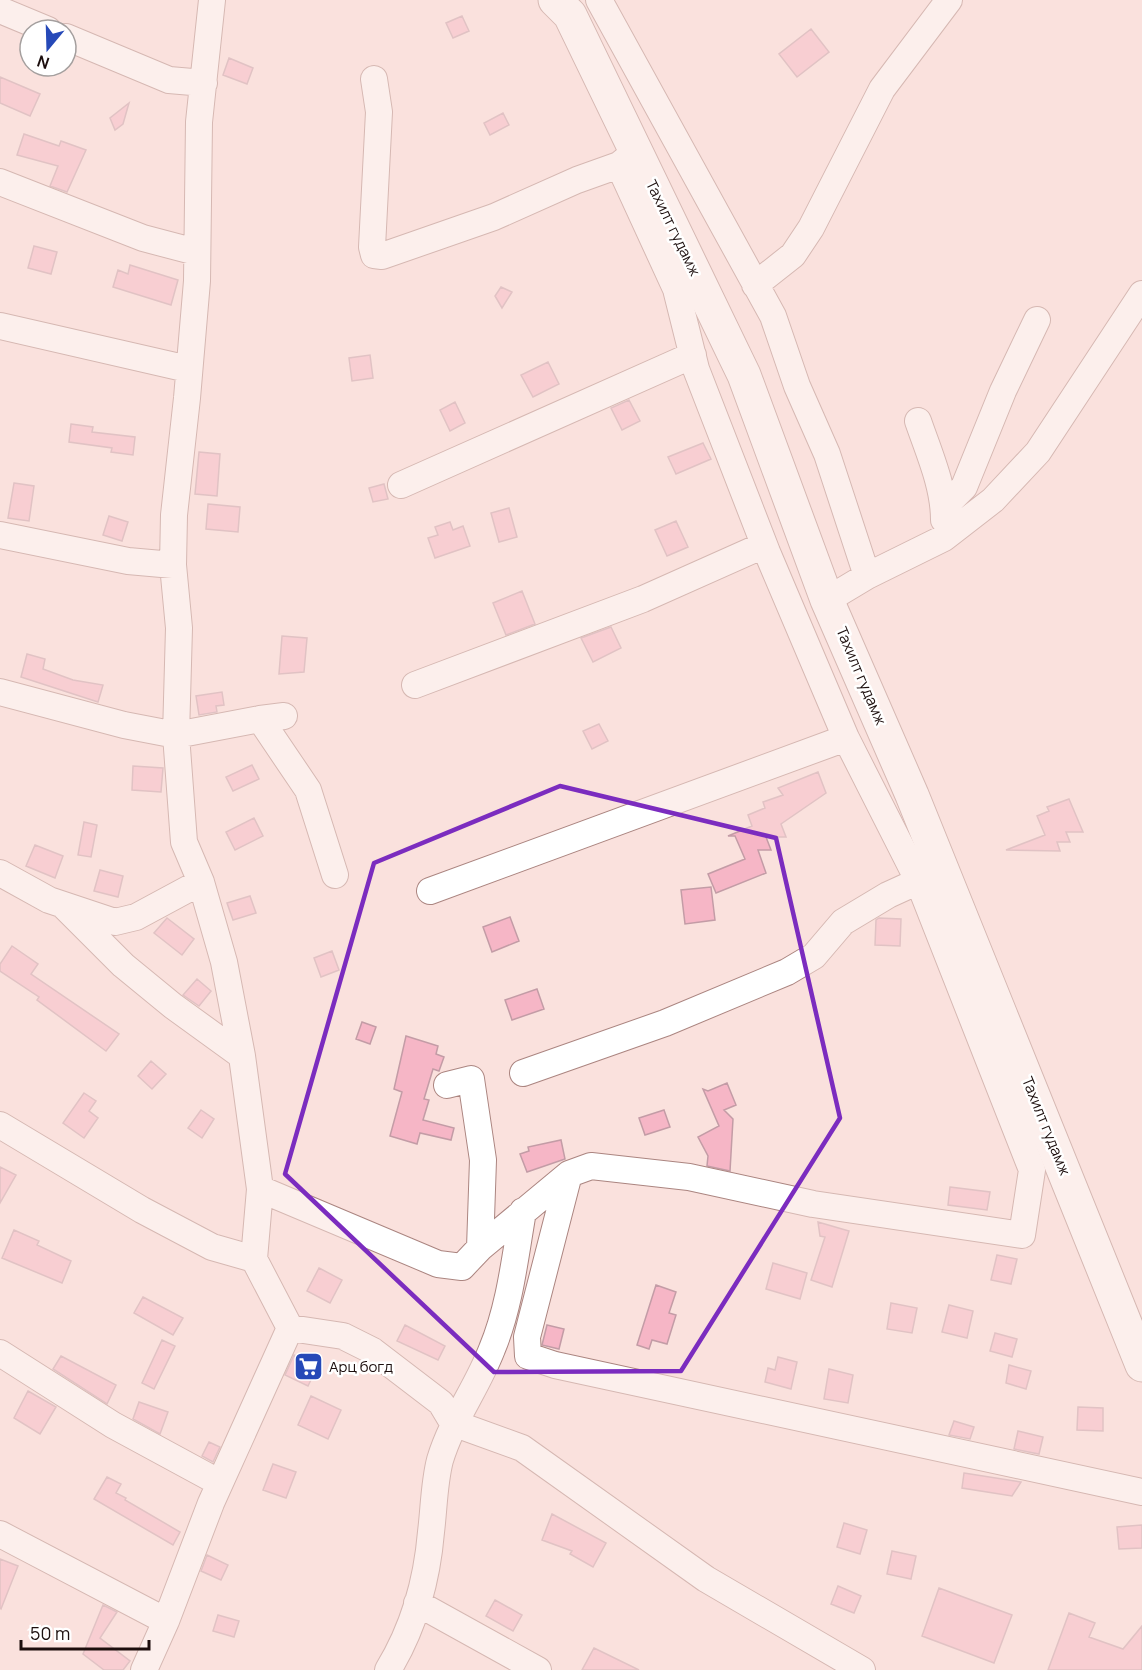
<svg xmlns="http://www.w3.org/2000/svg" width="1142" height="1670" font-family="Manrope,sans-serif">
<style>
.building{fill:#f6b6c6;stroke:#c39ca6;stroke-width:1.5}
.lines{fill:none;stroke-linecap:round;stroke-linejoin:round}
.minor-casing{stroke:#ab8580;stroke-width:28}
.major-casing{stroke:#ab8580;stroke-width:35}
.minor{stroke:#fff;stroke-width:26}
.major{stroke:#fff;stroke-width:33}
.marked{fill:none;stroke:#7b2cbf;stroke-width:4.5;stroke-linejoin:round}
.labels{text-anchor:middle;stroke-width:5;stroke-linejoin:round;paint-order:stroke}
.street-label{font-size:15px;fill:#1c0e0d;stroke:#fff}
.poi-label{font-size:15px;fill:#1c0e0d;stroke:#fff;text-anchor:start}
</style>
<rect width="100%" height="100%" fill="#fae1dd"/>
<!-- building -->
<path class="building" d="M462 16 469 31 453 38 446 23Z
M811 29 829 52 797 77 779 54Z
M229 58 253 68 247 84 223 75Z
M0 77 40 94 30 116 0 103Z
M129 103 123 124 115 130 110 118Z
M503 113 509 125 490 135 484 123Z
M24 134 59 146 61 141 86 150 67 192 50 186 58 166 17 155Z
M34 246 57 252 51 274 28 268Z
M130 265 178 280 171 305 113 287 118 270 128 274Z
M501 287 512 292 502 308 495 296Z
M370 355 373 378 352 381 349 358Z
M548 362 559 384 533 397 521 375Z
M629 400 640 421 622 430 611 408Z
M455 402 465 423 450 431 440 410Z
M71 424 93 427 92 432 135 437 133 455 111 452 112 448 69 442Z
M703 443 711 459 676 474 668 457Z
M199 452 220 454 217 496 195 494Z
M14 483 34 486 29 521 8 518Z
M384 484 388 499 373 502 369 488Z
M208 504 240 507 238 532 206 529Z
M509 508 517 537 499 542 491 513Z
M109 516 128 522 122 541 103 535Z
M676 521 688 547 667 556 655 530Z
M450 522 453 530 463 526 470 546 435 558 428 538 438 535 435 527Z
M522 591 535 624 506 635 493 603Z
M611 627 621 648 593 662 581 638Z
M282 636 307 638 304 672 279 674Z
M27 654 45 659 43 669 73 680 103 685 98 702 21 677Z
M222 692 224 705 216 706 217 712 199 715 196 696Z
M599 724 608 741 592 749 583 731Z
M252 765 259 779 233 791 226 777Z
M133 766 163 768 161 792 132 790Z
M818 772 826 793 781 824 786 837H766L771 850H758L766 873 716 893 708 874 745 859 735 836H728L752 826 748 815 765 808 763 802 783 795 778 788Z
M1069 799 1083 832H1066L1070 842H1057L1060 851 1006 850 1045 835 1037 816 1049 811 1047 807Z
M254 818 263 836 235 850 226 832Z
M84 822 97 825 91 857 78 855Z
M35 845 63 856 55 878 26 866Z
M100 870 123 876 118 897 94 891Z
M711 887 715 920 685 924 681 890Z
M250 896 256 913 233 920 227 903Z
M510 917 519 941 492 952 483 927Z
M167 918 194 939 182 955 154 933Z
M879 918 901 919 900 946 875 945 876 920Z
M12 946 38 964 31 974 119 1034 106 1051 37 1000 39 997 0 971V964Z
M332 951 339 970 321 977 314 958Z
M197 979 211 991 199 1006 183 995Z
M537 989 544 1009 512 1020 505 1000Z
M362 1022 376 1027 370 1044 356 1039Z
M406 1036 438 1046 436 1054 444 1057 439 1071 433 1069 424 1099 429 1100 423 1120 454 1128 451 1140 420 1133 417 1144 390 1136 402 1092 394 1089Z
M151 1061 166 1074 152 1089 138 1076Z
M727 1083 736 1105 724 1110 733 1119 730 1171 707 1166 708 1156 698 1137 719 1126 703 1089 708 1091Z
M84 1093 96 1101 89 1111 98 1118 84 1138 63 1123Z
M201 1110 214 1119 202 1138 188 1128Z
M664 1110 670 1127 645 1135 639 1118Z
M561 1140 565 1159 527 1172 520 1154 529 1151 528 1147Z
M0 1167 16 1175 0 1203Z
M950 1187 990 1192 987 1210 948 1205Z
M818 1222 849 1231 832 1287 811 1280 825 1237 820 1236Z
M14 1230 39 1241 37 1245 71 1261 62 1283 2 1258Z
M997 1255 1017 1259 1011 1284 991 1280Z
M773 1263 807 1273 800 1299 766 1289Z
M319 1268 342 1280 330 1303 307 1291Z
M656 1285 676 1292 669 1313 676 1315 667 1344 652 1340 649 1349 637 1345Z
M143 1297 183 1318 173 1335 134 1313Z
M891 1303 917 1308 912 1333 887 1329Z
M949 1305 973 1311 967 1338 942 1332Z
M405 1325 445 1346 438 1360 397 1341Z
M547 1325 564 1329 559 1349 542 1345Z
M995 1333 1017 1339 1012 1357 990 1351Z
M162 1340 175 1346 154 1389 142 1383Z
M294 1355 318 1365 308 1386 285 1375Z
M61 1356 116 1385 107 1404 53 1369Z
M778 1357 797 1362 791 1389 765 1382 768 1368 775 1370Z
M1009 1365 1031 1371 1026 1389 1006 1383Z
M829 1369 853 1375 848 1403 824 1399Z
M28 1391 56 1407 40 1434 14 1418Z
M311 1396 341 1410 328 1439 298 1425Z
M139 1402 168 1412 160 1434 133 1419Z
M1078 1407 1103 1408V1431L1077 1430Z
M954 1421 974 1427 970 1439 949 1435Z
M1018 1431 1043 1437 1039 1454 1014 1449Z
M209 1442 220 1447 213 1462 202 1456Z
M273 1464 296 1472 286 1498 263 1490Z
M964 1473 1021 1482 1012 1496 962 1488Z
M107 1477 121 1484 116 1493 126 1498 125 1500 180 1532 173 1545 94 1499Z
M552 1514 606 1543 593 1567 570 1554 572 1551 542 1540Z
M844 1523 867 1530 860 1554 837 1547Z
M1142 1525V1548L1119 1549 1117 1527Z
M892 1551 916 1556 911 1579 887 1574Z
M207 1555 228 1565 221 1580 201 1571Z
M0 1559 18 1566 1 1609 0 1608Z
M838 1586 861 1596 854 1613 831 1604Z
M939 1588 1012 1615 994 1663 922 1636Z
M495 1600 522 1615 513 1631 486 1616Z
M103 1605 117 1612 100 1638 130 1661 123 1670H104L83 1654Z
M1069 1613 1095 1623 1089 1637 1123 1649 1142 1626V1670H1048Z
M218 1615 239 1621 234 1637 213 1631Z
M594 1648 639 1670H582Z"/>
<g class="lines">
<defs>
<path id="minor" d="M599 0 773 316 797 386 827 454 867 576
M0 10 48 30
M66 37 169 80 204 83
M374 79 379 112 372 247 374 255 382 256 494 217 577 180 619 165
M636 151 619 165 676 289 696 369 767 552 846 738
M0 182 143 238 196 252
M755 285 793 255 811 228 882 89 949 0
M0 326 188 369
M918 421C929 453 944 486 944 520
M401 485 693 355
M944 507 964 487 1003 391 1037 320
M0 535 128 561 173 565
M827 600 867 576 944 538 993 500 1038 452 1142 294
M415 685 643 599 764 545
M0 692 124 725 176 735 260 719 308 790 335 875
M260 719 284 716
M0 873 49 900 115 922 136 917 201 882
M63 905 123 965 173 1006 242 1056
M523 1073 665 1023 787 972 814 956 843 922 888 895 934 874
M447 1085 471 1079 483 1160 480 1248
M0 1125 142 1210 212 1247 254 1259
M569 1174 527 1337 528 1356 555 1365 1142 1492
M260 1189 438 1264 462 1267 480 1248 569 1174 591 1166 689 1177 813 1204 1022 1235 1032 1170 918 880 846 738 430 891
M290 1328 343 1336 373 1351 441 1403 453 1423 522 1448 706 1579 862 1670
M0 1353 113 1425 220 1483
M0 1534 166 1621
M417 1603 538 1670
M144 1670 166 1621 211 1503 290 1328 254 1259 260 1189 242 1056 224 962 201 882 184 842 176 735 179 628 173 565 174 515 187 398 197 281 199 122 212 0
M388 1670C413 1629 427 1580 431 1532 434 1508 434 1483 440 1460 452 1420 477 1388 492 1349 510 1306 515 1257 523 1211"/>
<path id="major" d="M555 0 570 15 744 375 827 600 912 795 1142 1365"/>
</defs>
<!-- minor casing -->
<use href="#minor" class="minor-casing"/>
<!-- major casing -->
<use href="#major" class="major-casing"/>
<!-- minor -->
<use href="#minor" class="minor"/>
<!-- major -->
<use href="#major" class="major"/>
</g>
<!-- marked area -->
<path d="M0 0H1142V1670H0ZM560 786 776 838 840 1118 681 1371 494 1372 285 1174 374 863Z" fill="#fae1dd" fill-opacity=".55" fill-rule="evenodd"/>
<path class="marked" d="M560 786 776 838 840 1118 681 1371 494 1372 285 1174 374 863Z"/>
<!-- icons -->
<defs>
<symbol id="supermarket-square" viewBox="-11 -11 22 22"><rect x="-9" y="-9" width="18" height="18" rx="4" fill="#2649b8" stroke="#fff"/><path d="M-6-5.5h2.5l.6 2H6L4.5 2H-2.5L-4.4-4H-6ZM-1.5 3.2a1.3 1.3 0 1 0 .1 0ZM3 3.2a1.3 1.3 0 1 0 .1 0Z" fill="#fff"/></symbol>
</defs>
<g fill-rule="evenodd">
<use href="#supermarket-square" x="292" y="1350" width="33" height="33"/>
</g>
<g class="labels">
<!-- street labels -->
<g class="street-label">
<text transform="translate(673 228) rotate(64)" y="5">Тахилт гудамж</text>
<text transform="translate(861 676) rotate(67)" y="5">Тахилт гудамж</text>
<text transform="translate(1046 1126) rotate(68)" y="5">Тахилт гудамж</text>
</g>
<!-- poi labels -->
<g class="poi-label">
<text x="329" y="1372">Арц богд</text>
</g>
</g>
<!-- north arrow -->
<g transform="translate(48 48) rotate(199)"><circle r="28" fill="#ffffff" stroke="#a49f9e" stroke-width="1.5"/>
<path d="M0-4.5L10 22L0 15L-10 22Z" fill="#2649b8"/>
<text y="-9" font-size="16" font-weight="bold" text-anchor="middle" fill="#1c0e0d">N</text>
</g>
<!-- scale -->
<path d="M21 1640v9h128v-9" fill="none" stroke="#1c0e0d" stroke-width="3"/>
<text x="30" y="1640" font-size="18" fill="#1c0e0d" stroke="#ffffff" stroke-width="4.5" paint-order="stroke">50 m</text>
</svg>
